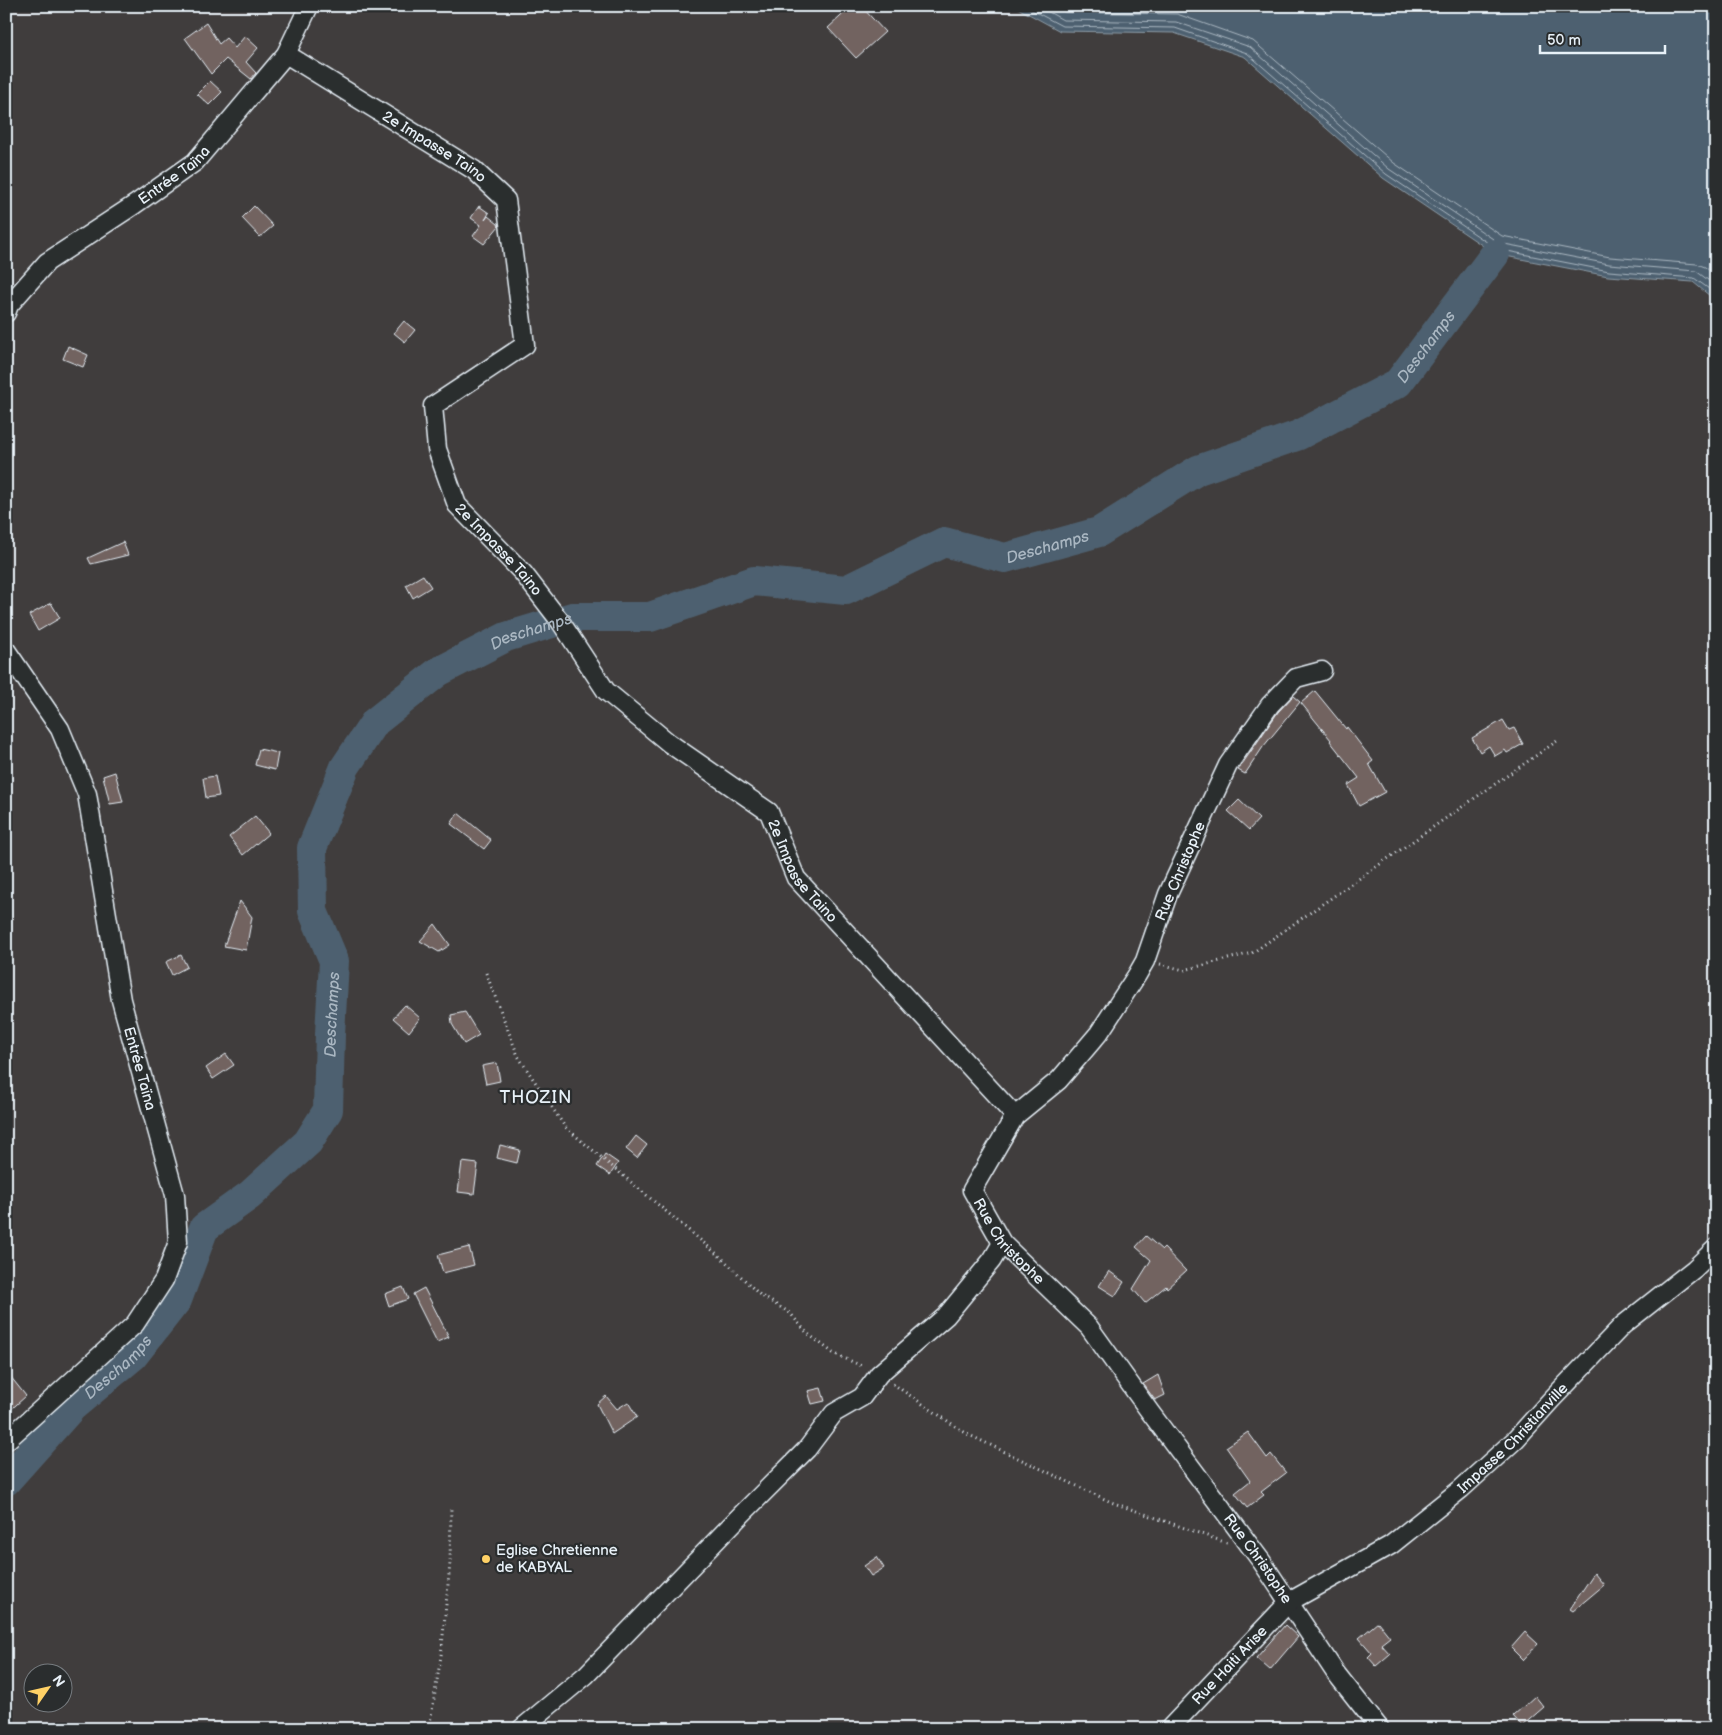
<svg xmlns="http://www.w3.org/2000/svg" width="1722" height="1735" font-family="'Balsamiq Sans',sans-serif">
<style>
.water{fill:#4e6170;stroke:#8c9ba6}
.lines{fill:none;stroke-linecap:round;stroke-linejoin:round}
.shore{stroke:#aab7c2;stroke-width:1}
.river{stroke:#4e6170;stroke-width:30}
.building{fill:#726361;stroke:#e8f1f8}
.minor-casing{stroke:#e8f1f8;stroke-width:21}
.path{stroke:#e8f1f8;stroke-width:3;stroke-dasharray:1 4;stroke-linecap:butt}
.minor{stroke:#2a2d2e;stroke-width:18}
.poi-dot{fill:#ffd166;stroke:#2a2d2e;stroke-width:2}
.labels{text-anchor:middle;stroke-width:4.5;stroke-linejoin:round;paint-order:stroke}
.street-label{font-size:15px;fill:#e8f1f8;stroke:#2a2d2e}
.poi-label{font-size:15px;fill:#e8f1f8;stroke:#2a2d2e;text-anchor:start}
.water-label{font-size:16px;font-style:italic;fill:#aab7c2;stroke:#2a2d2e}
.quarter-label{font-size:18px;letter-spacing:1px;fill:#e8f1f8;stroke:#2a2d2e}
</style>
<rect width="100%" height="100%" fill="#403d3d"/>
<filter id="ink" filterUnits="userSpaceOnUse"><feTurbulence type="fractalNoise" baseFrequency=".02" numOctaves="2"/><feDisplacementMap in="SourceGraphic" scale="10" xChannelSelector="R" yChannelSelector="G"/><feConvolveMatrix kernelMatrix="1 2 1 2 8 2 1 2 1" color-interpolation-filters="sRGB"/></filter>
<g filter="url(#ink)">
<!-- water -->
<path class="water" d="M1014 6H1716V301L1693 282 1608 276 1495 254 1383 178 1245 57 1174 33 1060 31Z"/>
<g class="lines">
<!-- shore -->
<path class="shore" d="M1024 6 1062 26 1175 28 1247 53 1386 174 1497 249 1609 271 1694 278 1716 294
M1038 6 1063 20 1176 22 1250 47 1389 169 1499 243 1609 264 1696 271 1716 286
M1054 6 1065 12 1177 14 1253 41 1394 163 1502 236 1610 257 1697 264 1705 267 1716 276"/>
<!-- river -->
<path class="river" id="s1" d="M6 1481 72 1407 133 1356 177 1300 204 1228 250 1195 308 1142 328 1110 330 1034 334 961 313 911 312 848 345 767 375 722 438 672 506 637 572 617H650L754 581 846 590 944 542 1005 558 1099 532 1198 470 1299 435 1398 383 1495 254"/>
</g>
<!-- building -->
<path class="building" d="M852 6H861L885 32 856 58 828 28Z
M206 23 219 44 226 38 235 48 245 36 258 48 246 62 256 73 251 79 226 59 211 74 185 38Z
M210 81 222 92 209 105 197 94Z
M254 206 273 226 260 237 242 218Z
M479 206 489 213 485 220 488 216 498 224 499 226 484 244 473 236 481 225 471 218Z
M404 321 415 330 405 342 394 333Z
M68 346 88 355 83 367 63 359Z
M123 542 128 555 91 564 88 558Z
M423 575 431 587 413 598 406 585Z
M51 603 60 618 38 631 29 615Z
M1315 691 1346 729 1347 727 1373 761 1369 764 1385 792 1359 806 1348 785 1359 778 1330 741 1331 740 1301 703Z
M1293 696 1300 702 1263 747 1245 774 1238 770 1278 712Z
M1503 720 1509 730 1514 728 1523 744 1507 753 1505 750 1495 756 1489 746 1480 752 1472 738Z
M259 749 278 753 275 770 255 765Z
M115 772 123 802 110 804 103 776Z
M215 776 219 796 206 798 203 778Z
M1239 800 1259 819 1249 830 1228 811Z
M458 813 491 840 484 849 451 824Z
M255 816 269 833 243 855 229 837Z
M240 901 252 917 246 950 224 946Z
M435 924 450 945 439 952 420 941Z
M181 955 187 967 172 975 166 962Z
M405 1005 420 1018 409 1032 393 1018Z
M465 1012 479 1035 464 1044 452 1024 451 1015Z
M226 1054 234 1065 213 1079 206 1068Z
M497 1063 500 1081 486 1084 482 1066Z
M636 1136 647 1145 637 1158 626 1149Z
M500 1145 520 1150 517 1163 497 1158Z
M605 1154 618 1163 610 1175 597 1166Z
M462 1162 478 1164 474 1194 458 1192Z
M1146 1236 1162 1250 1164 1248 1186 1271 1167 1288 1166 1286 1145 1303 1133 1289 1151 1260 1136 1247Z
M469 1247 474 1265 443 1273 438 1255Z
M1109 1271 1124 1282 1115 1296 1099 1286Z
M403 1287 408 1299 389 1306 385 1294Z
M424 1288 449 1337 437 1342 413 1294Z
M6 1371 26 1396 6 1414Z
M1158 1375 1165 1395 1155 1400 1143 1384Z
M821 1388 825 1401 812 1404 808 1391Z
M606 1396 617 1409 628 1402 637 1417 612 1434 597 1404Z
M1248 1432 1267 1458 1271 1454 1286 1473 1261 1492 1264 1495 1247 1508 1235 1493 1250 1481 1226 1447Z
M877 1557 884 1568 871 1576 864 1566Z
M1594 1573 1604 1585 1573 1611 1570 1609Z
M1378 1622 1390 1637 1381 1644 1390 1654 1376 1666 1368 1657 1372 1653 1359 1638Z
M1285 1625 1298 1637 1270 1670 1256 1658Z
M1525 1632 1538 1644 1523 1660 1511 1648Z
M1535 1696 1544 1707 1522 1726 1513 1716Z"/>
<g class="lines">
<defs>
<g id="minor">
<path id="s2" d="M286 54 474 170 506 200 525 345 433 406 437 449 457 505 523 573 560 621 606 691 669 743 769 812 796 878 1015 1116"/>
<path id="s3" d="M6 313 9 305 47 262 134 205 195 162 286 54 309 6"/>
<path id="s4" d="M6 650 60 729 87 794 121 1000 175 1195 178 1242 164 1280 135 1324 6 1441"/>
<path id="s5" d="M1322 671 1296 678 1270 705 1228 765 1168 894 1145 961 1137 975 1099 1033 1059 1080 1015 1116 972 1190 1002 1243 1089 1327 1150 1412 1262 1562 1335 1672 1380 1729"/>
<path d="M521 1729 586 1675 742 1514 807 1449 834 1413 862 1397 879 1374 946 1316 992 1260 1002 1243"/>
<path id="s6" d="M1169 1729 1289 1602 1391 1545 1461 1489 1516 1439 1551 1400 1623 1325 1694 1269 1716 1248"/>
</g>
</defs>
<!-- minor casing -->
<use href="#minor" class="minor-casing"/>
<!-- path -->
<path class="path" d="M1160 964 1184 970 1252 953 1557 741
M486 973 518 1056 565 1127 723 1259 760 1295 790 1313 807 1333 833 1353 864 1367
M893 1384 967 1434 1111 1502 1227 1543
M429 1729 441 1656 450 1564 451 1507"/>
<!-- minor -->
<use href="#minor" class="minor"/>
</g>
</g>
<!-- markers -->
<circle class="poi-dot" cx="486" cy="1559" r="5"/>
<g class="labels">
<!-- street labels -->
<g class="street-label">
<text dy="5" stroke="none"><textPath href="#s2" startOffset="175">2e Impasse Taino</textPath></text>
<text dy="5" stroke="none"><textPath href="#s3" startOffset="220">Entrée Taïna</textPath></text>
<text dy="5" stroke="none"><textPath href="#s2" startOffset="685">2e Impasse Taino</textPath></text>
<text dy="5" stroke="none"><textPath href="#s2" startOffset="1135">2e Impasse Taino</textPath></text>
<text transform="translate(1180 871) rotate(-67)" y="5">Rue Christophe</text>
<text dy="5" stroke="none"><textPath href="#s4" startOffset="446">Entrée Taïna</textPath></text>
<text dy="5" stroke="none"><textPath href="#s5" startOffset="704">Rue Christophe</textPath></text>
<text dy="5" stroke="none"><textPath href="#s6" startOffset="454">Impasse Christianville</textPath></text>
<text dy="5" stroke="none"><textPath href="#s5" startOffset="1109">Rue Christophe</textPath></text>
<text dy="5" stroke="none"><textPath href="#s6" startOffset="88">Rue Haiti Arise</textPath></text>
</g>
<!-- poi labels -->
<g class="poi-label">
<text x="496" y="1555">Eglise Chretienne<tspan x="496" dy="17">de KABYAL</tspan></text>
</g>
<!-- water labels -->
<g class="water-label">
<text dy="6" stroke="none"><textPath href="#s1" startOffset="2065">Deschamps</textPath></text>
<text dy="6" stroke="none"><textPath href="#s1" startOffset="1630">Deschamps</textPath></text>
<text dy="6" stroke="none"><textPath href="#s1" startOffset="1090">Deschamps</textPath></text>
<text dy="6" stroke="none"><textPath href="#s1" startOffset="595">Deschamps</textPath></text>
<text dy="6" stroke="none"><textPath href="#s1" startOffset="160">Deschamps</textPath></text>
</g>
<!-- quarter labels -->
<g class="quarter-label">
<text x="536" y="1103">THOZIN</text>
</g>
</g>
<!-- margin -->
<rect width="1722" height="1735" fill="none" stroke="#2a2d2e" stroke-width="25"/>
<rect x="12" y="12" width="1697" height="1710" fill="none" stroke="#e8f1f8" stroke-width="2" filter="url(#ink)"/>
<!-- north arrow -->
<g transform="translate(48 1688) rotate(56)"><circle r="24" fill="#2a2d2e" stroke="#767b7f"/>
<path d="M0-4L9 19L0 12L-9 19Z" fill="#ffd166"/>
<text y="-8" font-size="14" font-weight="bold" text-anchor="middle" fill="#e8f1f8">N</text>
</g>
<!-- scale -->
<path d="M1540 45v8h125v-8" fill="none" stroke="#e8f1f8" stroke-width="2.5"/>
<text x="1547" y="45" font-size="15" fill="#e8f1f8" stroke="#2a2d2e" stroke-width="4" paint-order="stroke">50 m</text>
</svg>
